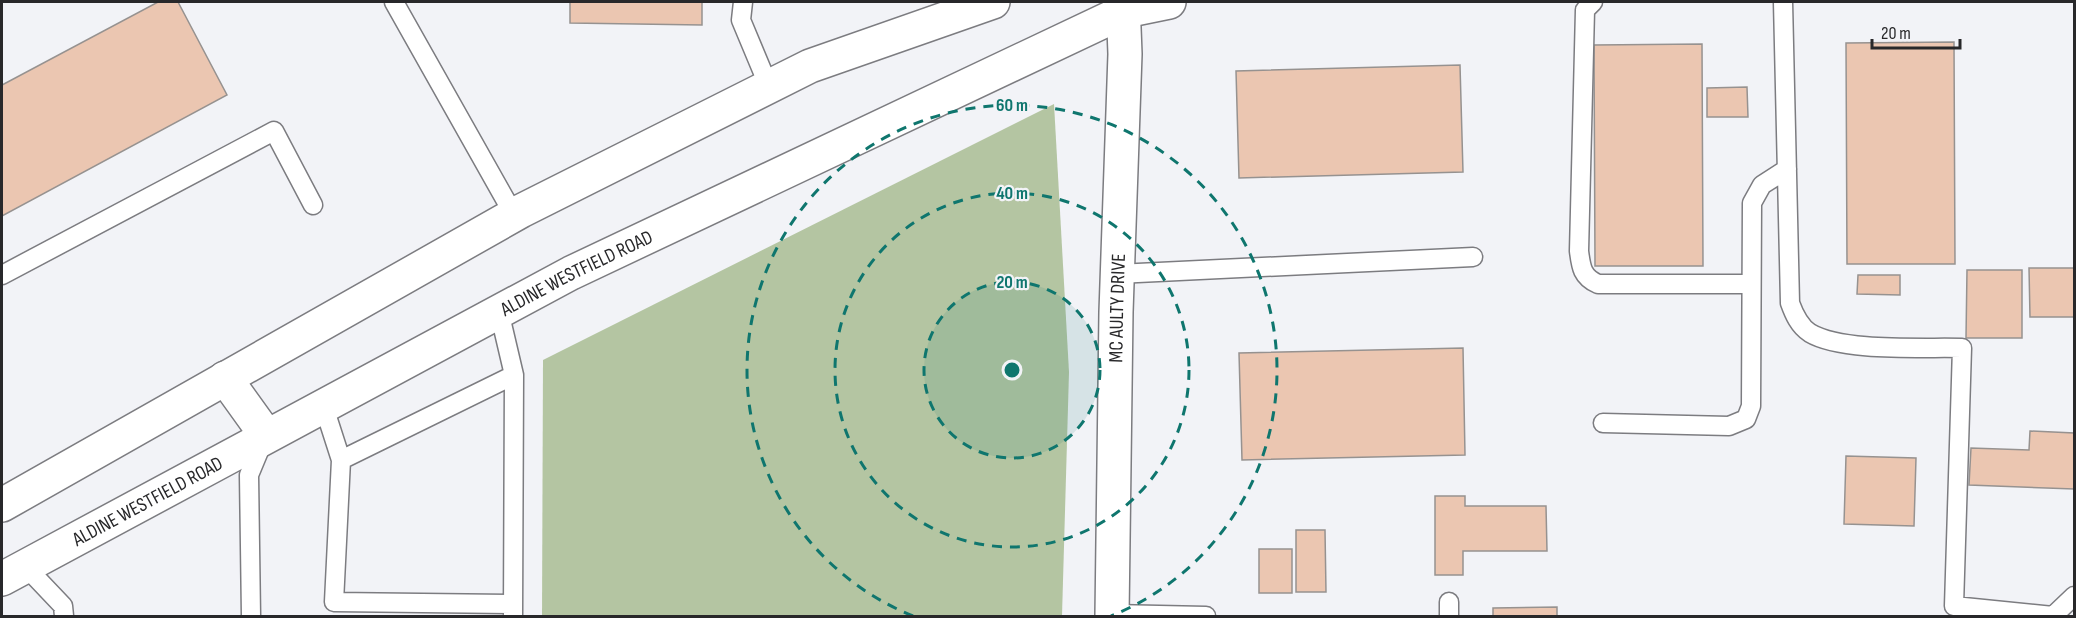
<svg xmlns="http://www.w3.org/2000/svg" width="2076" height="618" font-family="'Sofia Sans Condensed',sans-serif">
<style>
.forest{fill:#b4c5a2}
.building{fill:#ebc6b1;stroke:#969290;stroke-width:1.5}
.lines{fill:none;stroke-linecap:round;stroke-linejoin:round}
.lane-casing{stroke:#7c7c80;stroke-width:21}
.street-casing{stroke:#7c7c80;stroke-width:36}
.secondary-casing{stroke:#7c7c80;stroke-width:36}
.lane{stroke:#fff;stroke-width:18}
.street{stroke:#fff;stroke-width:33}
.secondary{stroke:#fff;stroke-width:33}
.ring{fill:none;stroke:#0f766e;stroke-width:3;stroke-dasharray:10 8}
.labels{text-anchor:middle;stroke-width:4.5;stroke-linejoin:round;paint-order:stroke}
.street-label{font-size:20px;fill:#28282a;stroke:#f2f3f7}
.centre{fill:#0f766e;stroke:#f2f3f7;stroke-width:3}
.ring-label{font-size:18px;text-anchor:middle;font-weight:bold;fill:#0f766e;stroke:#f2f3f7;stroke-width:4.5;stroke-linejoin:round;paint-order:stroke}
</style>
<rect width="100%" height="100%" fill="#f2f3f7"/>
<!-- forest -->
<path class="forest" d="M1054 104 1069 372 1062 616H542L543 360Z"/>
<!-- building -->
<path class="building" d="M158 2H178L227 95 2 216V85Z
M570 2H702V25L570 23Z
M1954 42 1955 264H1847L1846 43Z
M1702 44 1703 266H1595L1594 45Z
M1460 65 1463 172 1239 178 1236 71Z
M1747 87 1748 117H1707V88Z
M2029 268H2074V317H2030Z
M1967 270H2022V338H1966Z
M1858 275H1900V295L1857 294Z
M1463 348 1465 455 1242 460 1239 353Z
M2030 431 2074 433V489L1969 485 1971 448 2029 450Z
M1846 456 1916 458 1914 526 1844 524Z
M1435 496H1465V506H1546L1547 551H1463V575H1435Z
M1296 530H1325L1326 592H1296Z
M1259 549H1292V593H1259Z
M1557 607V616H1493V608Z"/>
<g class="lines">
<defs>
<path id="lane" d="M394 2 514 215
M743 2 741 20 769 87
M1593 2 1585 10 1579 251C1581 267 1582 277 1598 284H1750
M1783 2 1790 303C1794 314 1799 326 1810 333 1842 352 1922 347 1962 348L1954 606 2053 616 2074 596
M1117 274 1473 257
M2 275 274 131 313 205
M499 311 514 375 513 616
M323 404 341 460 334 602 513 604
M1603 423 1729 426 1746 419 1751 406 1752 203 1762 185 1787 169
M341 460 514 375
M25 566 63 606 64 616
M1112 614 1206 616
M251 616 249 475 264 439
M1449 616V602"/>
<g id="street">
<path id="s1" d="M1112 616 1116 312 1125 54 1123 2"/>
</g>
<g id="secondary">
<path d="M225 378 266 435"/>
<path d="M2 505 521 211 810 66 993 2"/>
<path id="s2" d="M2 579 571 273 1125 11 1169 2"/>
</g>
</defs>
<!-- lane casing -->
<use href="#lane" class="lane-casing"/>
<!-- street casing -->
<use href="#street" class="street-casing"/>
<!-- secondary casing -->
<use href="#secondary" class="secondary-casing"/>
<!-- lane -->
<use href="#lane" class="lane"/>
<!-- street -->
<use href="#street" class="street"/>
<!-- secondary -->
<use href="#secondary" class="secondary"/>
</g>
<!-- distance rings -->
<circle cx="1012" cy="370" r="88" fill="#0f766e" fill-opacity=".12"/>
<g class="ring">
<circle cx="1012" cy="370" r="88"/>
<circle cx="1012" cy="370" r="177"/>
<path d="M913 616A265 265 0 1 1 1111 616"/>
</g>
<g class="labels">
<!-- street labels -->
<g class="street-label">
<text dy="7" stroke="none"><textPath href="#s2" startOffset="651">ALDINE WESTFIELD ROAD</textPath></text>
<text dy="7" stroke="none"><textPath href="#s1" startOffset="308">MC AULTY DRIVE</textPath></text>
<text dy="7" stroke="none"><textPath href="#s2" startOffset="165">ALDINE WESTFIELD ROAD</textPath></text>
</g>
</g>
<circle cx="1012" cy="370" r="9" class="centre"/>
<g class="ring-label">
<text x="1012" y="111">60 m</text>
<text x="1012" y="199">40 m</text>
<text x="1012" y="288">20 m</text>
</g>
<!-- border -->
<rect width="2076" height="618" fill="none" stroke="#28282a" stroke-width="6"/>
<!-- scale -->
<path d="M1872 39v9h88v-9" fill="none" stroke="#28282a" stroke-width="3"/>
<text x="1881" y="39" font-size="18" fill="#28282a" stroke="#f2f3f7" stroke-width="4.5" paint-order="stroke">20 m</text>
</svg>
